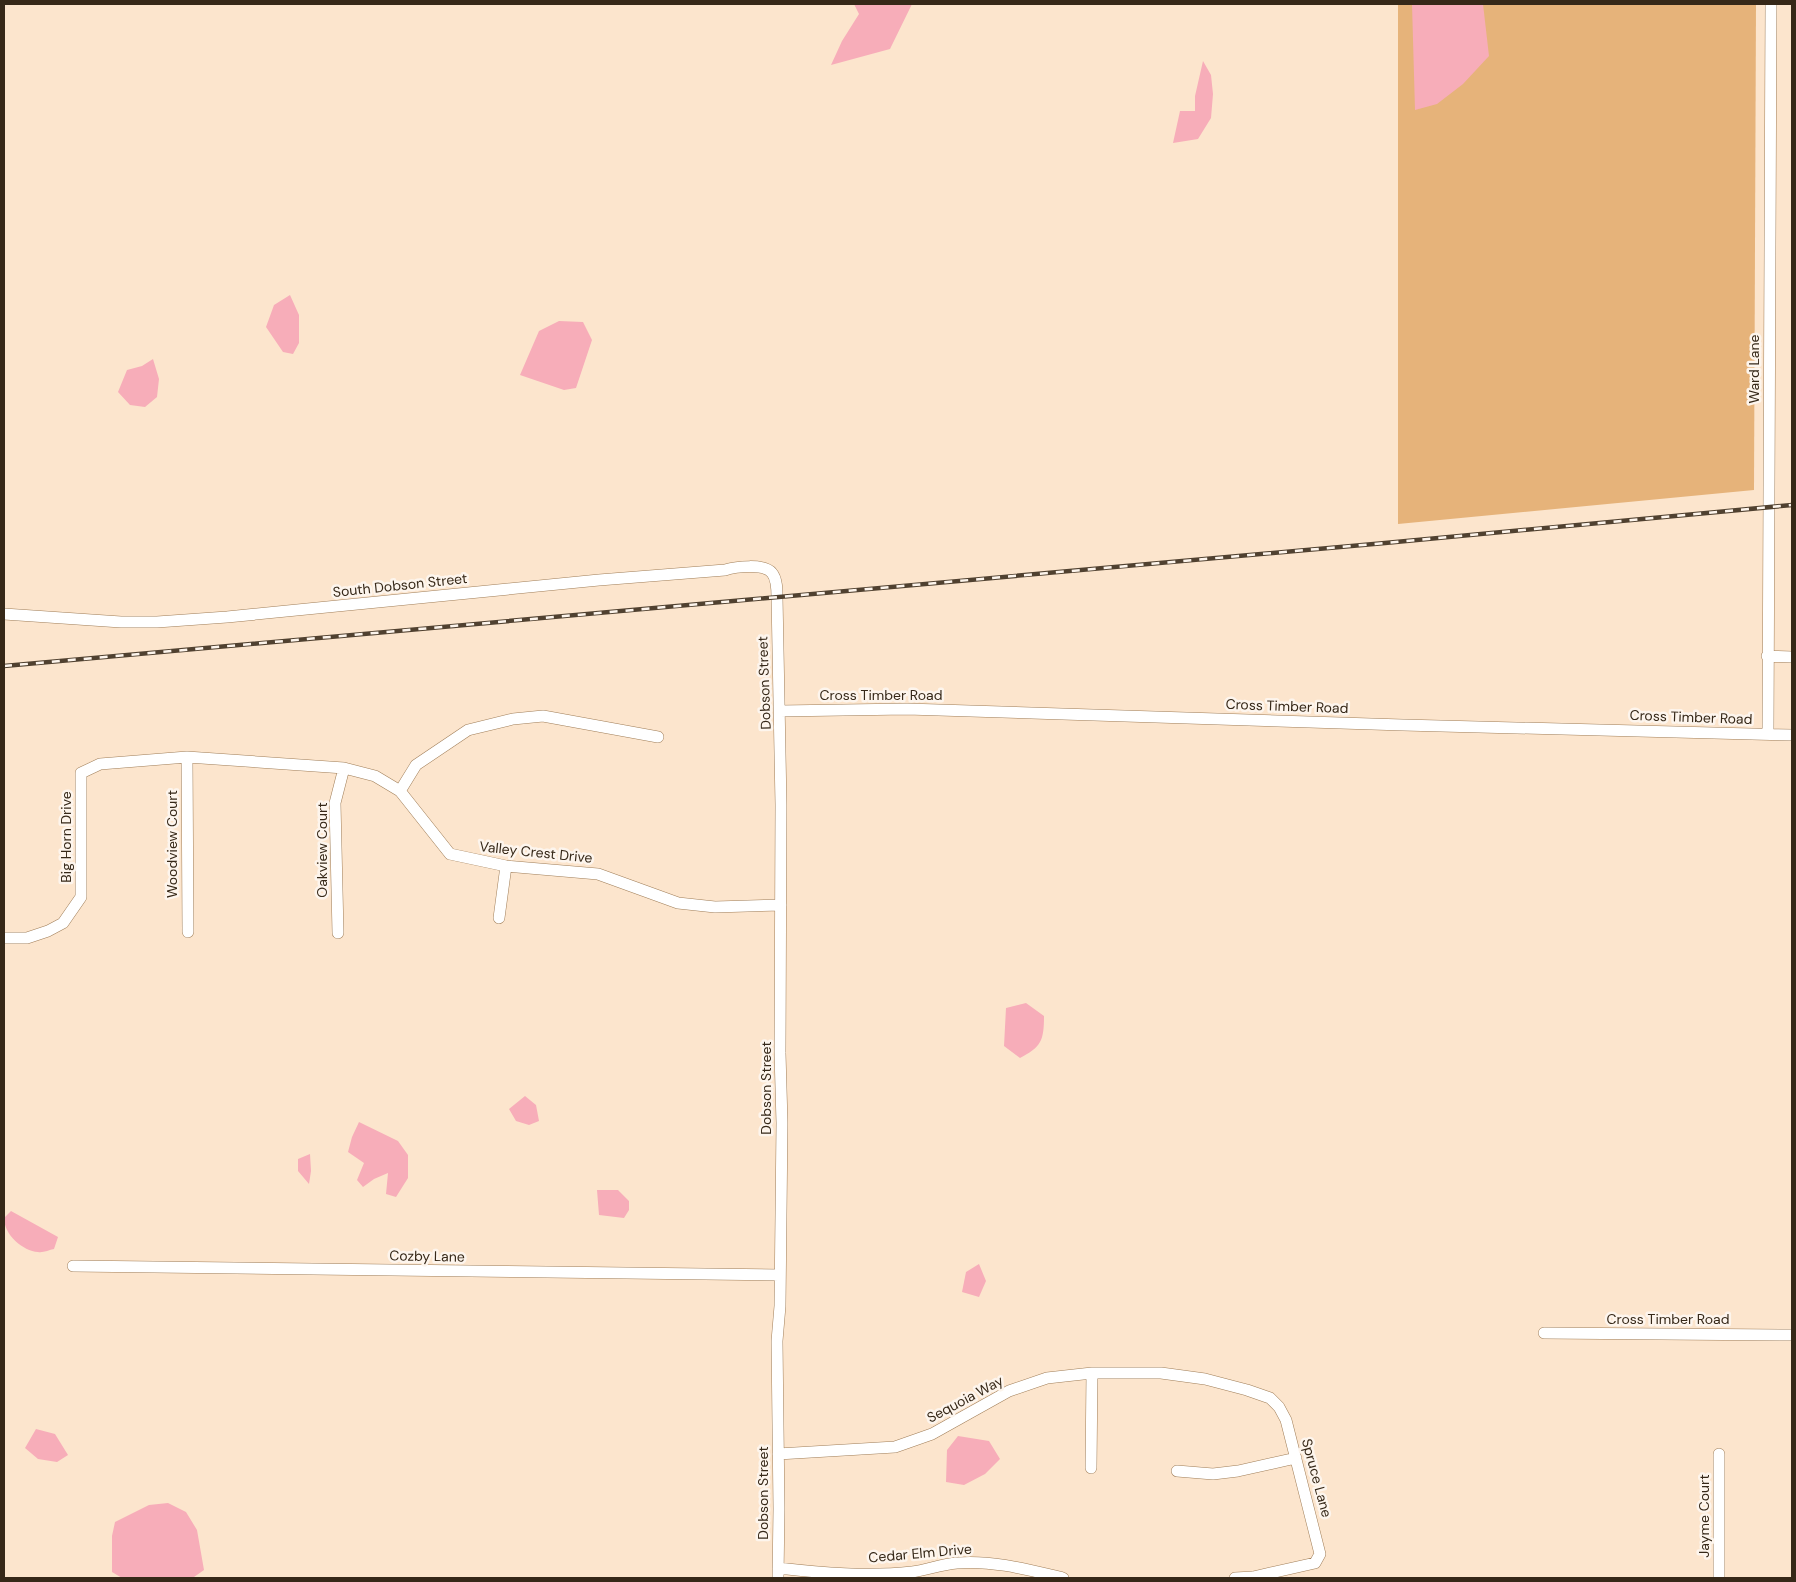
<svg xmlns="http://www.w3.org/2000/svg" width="1796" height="1582" font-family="'DM Sans',sans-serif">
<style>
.green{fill:#e6b37a}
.water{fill:#f7adb9}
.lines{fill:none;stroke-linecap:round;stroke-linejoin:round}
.minor-casing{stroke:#a07e58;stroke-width:12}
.minor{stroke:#fff;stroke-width:11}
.rail-casing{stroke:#504130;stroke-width:4.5}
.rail{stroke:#fdf5ed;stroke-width:2.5;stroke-dasharray:8;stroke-linecap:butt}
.labels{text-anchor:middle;stroke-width:5;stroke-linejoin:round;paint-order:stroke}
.street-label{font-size:14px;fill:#362818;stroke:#fdf5ed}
</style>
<rect width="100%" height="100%" fill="#fce5cd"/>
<!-- green -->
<path class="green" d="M1398 4H1756L1754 490 1398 524Z"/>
<!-- water -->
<path class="water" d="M854 4H912L890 49 831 65 842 41 859 14Z
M1412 4H1483L1489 56 1463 84 1437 104 1415 110Z
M1203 61 1211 75 1213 94 1211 118 1198 139 1173 143 1180 111H1195V96Z
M290 295 299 315V343L293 354 283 352 266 327 274 305Z
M559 321 583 322 592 340 576 388 564 390 520 375 539 331Z
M153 359 159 379 157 397 145 407 130 405 118 392 127 370 142 366Z
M1026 1003 1044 1016C1044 1041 1041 1047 1020 1058L1004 1046 1006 1008Z
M525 1096 536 1105 539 1121 529 1125 516 1121 509 1109Z
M359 1122 398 1141 408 1155V1178L396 1197 386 1194 388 1173 374 1179 363 1187 357 1180 364 1163 348 1152 352 1137Z
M310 1154 311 1171 309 1184 298 1171V1159Z
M597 1190H618L629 1201V1210L624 1218 599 1215Z
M11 1211 58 1237 54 1249C49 1250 43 1253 38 1252 23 1251 4 1235 4 1218Z
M979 1264 986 1281 979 1297 962 1292 966 1272Z
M36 1429 55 1434 68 1455 57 1462 38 1459 25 1448Z
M958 1436 989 1441 1000 1459 985 1474 964 1485 946 1482 947 1450Z
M168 1503 186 1512 197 1530 204 1570 194 1577 160 1578H122L112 1572V1536L115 1522 149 1505Z"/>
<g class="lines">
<defs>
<path id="minor" d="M4 614 121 622H157L227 617 599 580 725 570C735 567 764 563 772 573 777 579 777 590 777 597L781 805 780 1053 782 1123 780 1306 777 1341 779 1509 778 1578
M1767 656 1792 657
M780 711 907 709 1403 725 1792 735
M1768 734 1771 4
M187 757 188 932
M400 791 416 765 468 730 513 719 543 716 658 737
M499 918 506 866
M338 933 335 803 344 768
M4 938H27L48 931 63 923 81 897V773L100 764 187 757 344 768 375 776 400 791 450 854 506 866 598 874 678 903 715 907 781 905
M73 1266 780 1275
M1544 1333 1792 1335
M778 1454 895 1447 932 1434 1009 1391 1047 1378 1092 1373H1161L1205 1379 1247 1390 1270 1398 1279 1407 1286 1420 1320 1554 1315 1563 1253 1577 1235 1578
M1091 1468 1092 1373
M1177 1471 1213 1474 1238 1471 1296 1458
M778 1568C822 1573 868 1577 912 1572 927 1570 942 1564 957 1563 993 1560 1029 1570 1063 1578
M1719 1578V1454"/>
</defs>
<!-- minor casing -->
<use href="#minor" class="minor-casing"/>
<!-- minor -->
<use href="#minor" class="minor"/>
<defs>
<path id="rail" d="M4 666 1385 543 1792 505"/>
</defs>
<!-- rail casing -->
<use href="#rail" class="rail-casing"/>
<!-- rail -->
<use href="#rail" class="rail"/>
</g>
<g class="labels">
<!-- street labels -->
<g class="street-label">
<text transform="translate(1754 369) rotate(-90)" y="5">Ward Lane</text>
<text transform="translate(400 585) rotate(-6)" y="5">South Dobson Street</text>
<text transform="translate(764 683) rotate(-92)" y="5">Dobson Street</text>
<text x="881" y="700">Cross Timber Road</text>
<text transform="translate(1287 706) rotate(2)" y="5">Cross Timber Road</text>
<text transform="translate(1691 717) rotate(2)" y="5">Cross Timber Road</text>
<text transform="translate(66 837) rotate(-90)" y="5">Big Horn Drive</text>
<text transform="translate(172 844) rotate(-90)" y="5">Woodview Court</text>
<text transform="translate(322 850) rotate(-90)" y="5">Oakview Court</text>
<text transform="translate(536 852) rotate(6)" y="5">Valley Crest Drive</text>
<text transform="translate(766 1088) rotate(-90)" y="5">Dobson Street</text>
<text transform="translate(427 1256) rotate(1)" y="5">Cozby Lane</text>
<text x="1668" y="1324">Cross Timber Road</text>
<text transform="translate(965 1399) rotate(-28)" y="5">Sequoia Way</text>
<text transform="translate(1317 1478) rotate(75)" y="5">Spruce Lane</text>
<text transform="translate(763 1493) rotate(-90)" y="5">Dobson Street</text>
<text transform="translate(1704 1516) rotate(-90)" y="5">Jayme Court</text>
<text transform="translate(920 1553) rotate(-5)" y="5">Cedar Elm Drive</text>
</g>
</g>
<!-- border -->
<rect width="1796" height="1582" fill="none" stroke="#362818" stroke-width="10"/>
</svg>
